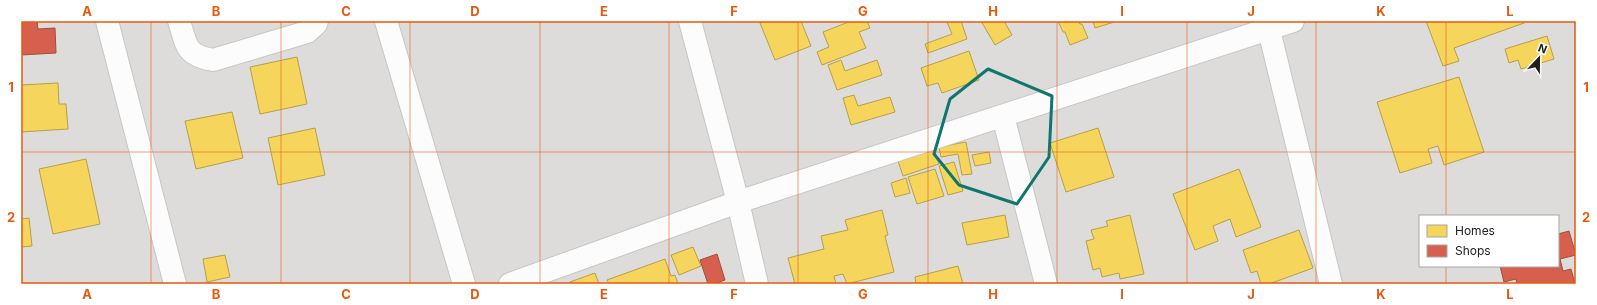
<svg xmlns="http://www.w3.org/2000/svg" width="1597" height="305" font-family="Inter,sans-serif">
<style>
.residential{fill:#dddcda;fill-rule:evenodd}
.homes{fill:#f6d55c;stroke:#b69f4a}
.shops{fill:#d6604d;stroke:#9f4d40}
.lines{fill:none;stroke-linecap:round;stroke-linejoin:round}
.minor-casing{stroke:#c7c6c5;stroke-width:24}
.minor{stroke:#fcfcfc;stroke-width:22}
.marked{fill:none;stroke:#0f766e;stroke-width:3;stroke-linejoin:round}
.grid{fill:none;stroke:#e8590c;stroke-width:1;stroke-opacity:0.55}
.neatline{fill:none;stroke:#e8590c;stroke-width:1.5}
.grid-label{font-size:13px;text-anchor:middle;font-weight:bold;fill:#e8590c}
</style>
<rect width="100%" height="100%" fill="#eeece9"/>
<!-- residential -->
<path class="residential" d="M21 21H1576V284H21ZM1420 216H1558V266H1420Z"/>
<!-- homes -->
<path class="homes" d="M766 21H801L811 46 775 60 760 23Z
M851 21H867L870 28 859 32 866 48 822 65 817 52 829 47 823 32Z
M950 21H961L967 39 928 53 925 44 952 34 947 22Z
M981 21H1004L1012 35 995 45Z
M1058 21H1078L1080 24H1082L1088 38 1070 45 1065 32H1063Z
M1093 21H1113L1114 22 1095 28Z
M1426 21H1523L1524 23 1454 48 1459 61 1443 66Z
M1547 36 1554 59 1521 69 1518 60 1509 63 1505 49Z
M969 51 979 80 942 93 938 83 927 86 921 68Z
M297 57 307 104 260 114 250 67Z
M841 60 845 71 877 60 882 75 837 90 828 65Z
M1459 77 1484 152 1444 165 1438 146 1428 149 1432 163 1400 173 1377 102Z
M58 83 59 104H66L68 129 21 132V85Z
M854 95 858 106 890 97 895 112 851 125 843 98Z
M232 112 243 158 196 169 185 121Z
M315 128 325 175 278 185 268 138Z
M1098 128 1114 177 1066 192 1050 143Z
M966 142 972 174 962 175 958 154 941 157 939 147Z
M933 146 939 164 903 176 897 158Z
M989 152 991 163 975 166 972 155Z
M86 159 100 224 53 234 39 169Z
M954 162 963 191 948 195 939 166Z
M935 169 944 196 917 204 908 177Z
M1239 169 1261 227 1236 237 1230 219 1213 226 1218 241 1195 250 1173 194Z
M906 178 910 193 895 197 891 183Z
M882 210 888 235 885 236 894 272 847 284 843 274 834 276 836 284H795L788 258 824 249 821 236 848 230 845 220Z
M1005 215 1009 237 967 245 962 223Z
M1130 215 1144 274 1120 279 1119 273 1102 277 1100 268 1093 270 1086 241 1094 239 1091 230 1108 226 1106 221Z
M29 218 32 246 21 247V219Z
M1299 230 1313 268 1269 284H1261L1257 271 1251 273 1243 250Z
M693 247 701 266 679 275 671 255Z
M225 255 230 277 207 282 203 259Z
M665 259 671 276 675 275 678 284H609L607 280Z
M958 266 963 284H916L915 277Z
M595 273 599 284H571L570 282Z"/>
<!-- shops -->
<path class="shops" d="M21 21H37L38 29 55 28 56 53 21 55Z
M1569 231 1576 255 1560 259 1563 271 1571 269 1575 284H1517L1516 279 1504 282 1500 266H1558V234Z
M717 254 725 280 714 284H708L700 260Z"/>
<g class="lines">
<defs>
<path id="minor" d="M107 21 175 284
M179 21C187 46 185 55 213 60L307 32 316 24 317 21
M386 21 464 284
M690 21 738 202 757 284
M1269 30 1331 284
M1003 116 1046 284
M510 284 738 202 1293 21"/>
</defs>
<!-- minor casing -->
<use href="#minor" class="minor-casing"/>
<!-- minor -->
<use href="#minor" class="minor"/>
</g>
<!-- marked area -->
<path class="marked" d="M988 69 1052 96 1049 157 1017 204 959 185 934 154 950 99Z"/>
<!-- grid -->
<path class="grid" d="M151 21V284M281 21V284M410 21V284M540 21V284M669 21V284M798 21V284M928 21V284M1057 21V284M1187 21V284M1316 21V284M1446 21V216M21 152H1576M1446 266V284"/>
<!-- border -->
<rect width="1597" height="305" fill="none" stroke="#ffffff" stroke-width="44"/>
<!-- legend -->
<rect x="1419" y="215" width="140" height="52" fill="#ffffff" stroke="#a6a6a6"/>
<rect x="1427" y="225" width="20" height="12" fill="#f6d55c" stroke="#a6a6a6"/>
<text x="1455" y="235" font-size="12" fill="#202020">Homes</text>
<rect x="1427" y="245" width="20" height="12" fill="#d6604d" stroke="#a6a6a6"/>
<text x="1455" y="255" font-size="12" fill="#202020">Shops</text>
<!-- north arrow -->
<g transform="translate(1539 58) rotate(22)" stroke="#ffffff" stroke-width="3" paint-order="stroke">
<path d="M0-3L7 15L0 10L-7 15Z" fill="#202020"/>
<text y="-6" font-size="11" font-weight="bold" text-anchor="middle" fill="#202020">N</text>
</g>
<rect x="22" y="22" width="1553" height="261" class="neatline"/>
<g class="grid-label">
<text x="87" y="16">A</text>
<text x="216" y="16">B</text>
<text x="346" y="16">C</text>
<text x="475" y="16">D</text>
<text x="604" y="16">E</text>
<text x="734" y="16">F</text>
<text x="863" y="16">G</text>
<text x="993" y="16">H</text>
<text x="1122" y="16">I</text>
<text x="1251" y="16">J</text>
<text x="1381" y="16">K</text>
<text x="1510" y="16">L</text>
<text x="11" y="92">1</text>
<text x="1586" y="92">1</text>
<text x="11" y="222">2</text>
<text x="1586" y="222">2</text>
<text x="87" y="299">A</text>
<text x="216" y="299">B</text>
<text x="346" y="299">C</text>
<text x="475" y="299">D</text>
<text x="604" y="299">E</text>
<text x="734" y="299">F</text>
<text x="863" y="299">G</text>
<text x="993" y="299">H</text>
<text x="1122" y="299">I</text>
<text x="1251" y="299">J</text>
<text x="1381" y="299">K</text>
<text x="1510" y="299">L</text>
</g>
</svg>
